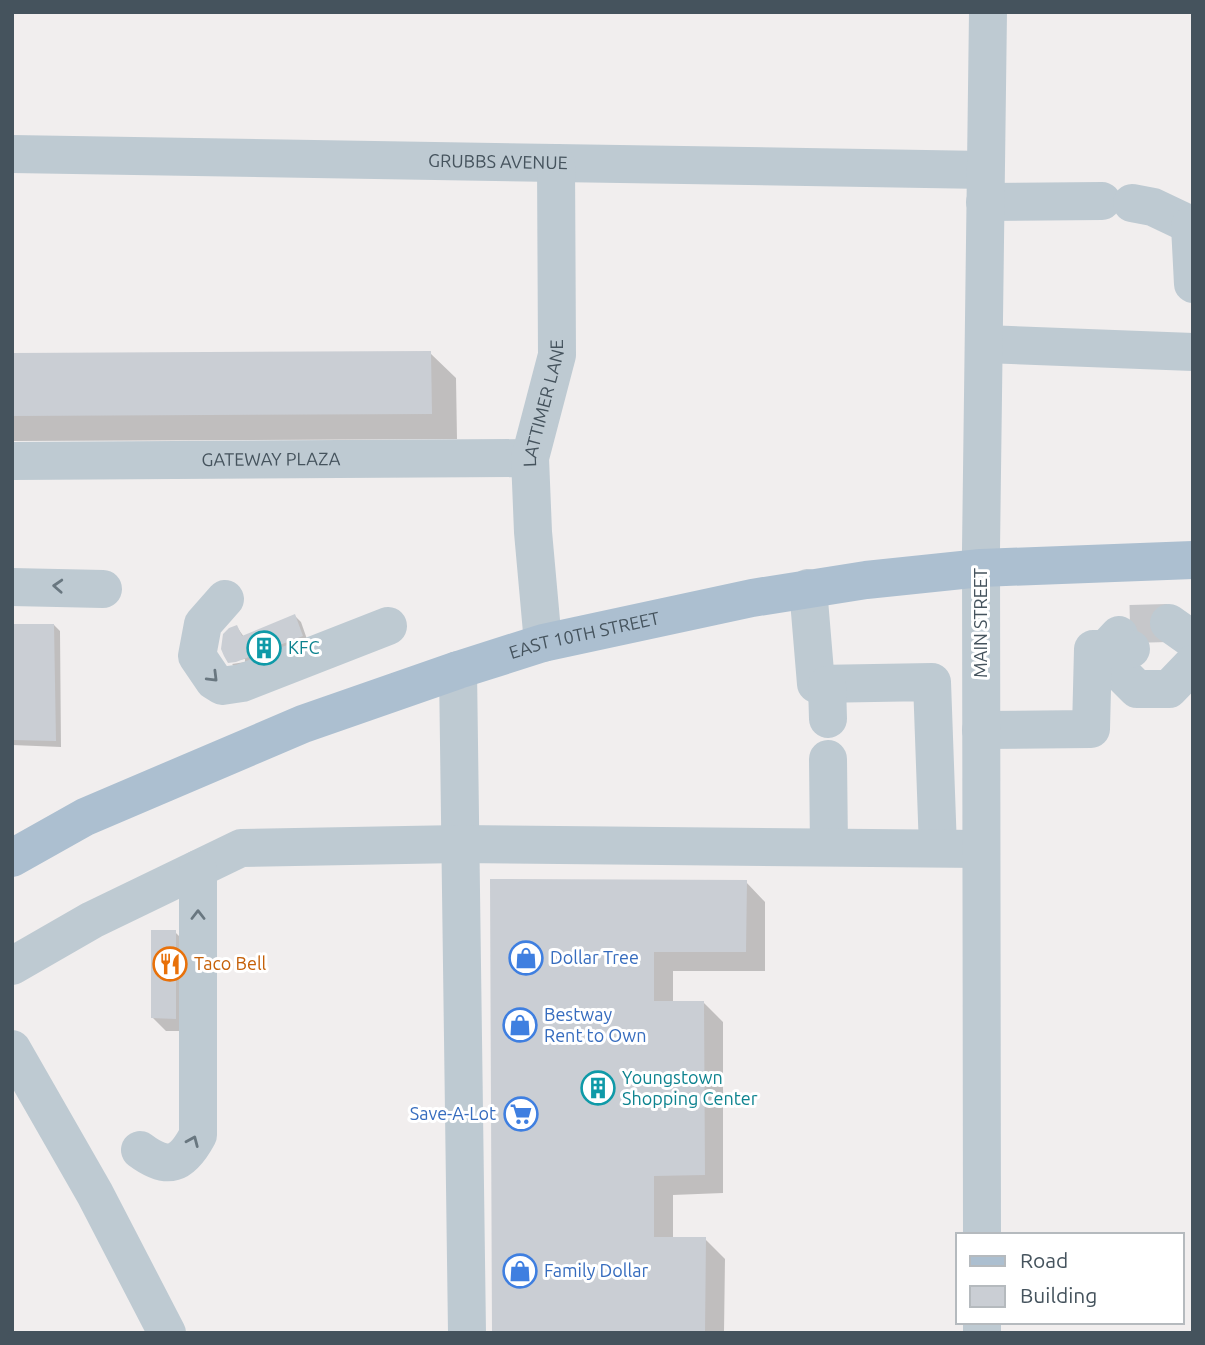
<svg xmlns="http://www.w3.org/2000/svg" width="1205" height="1345" font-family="Ubuntu,sans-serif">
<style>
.shadow{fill:#0003}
.building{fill:#caced4}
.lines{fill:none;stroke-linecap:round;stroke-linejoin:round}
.minor-tunnel{stroke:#c6c7ca;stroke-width:38;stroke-dasharray:38 19;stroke-linecap:butt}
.minor{stroke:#becad2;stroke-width:38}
.major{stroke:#acbfd0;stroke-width:38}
.oneway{stroke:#697780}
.labels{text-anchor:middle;stroke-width:6;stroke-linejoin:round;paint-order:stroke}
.street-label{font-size:18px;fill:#45535d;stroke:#fff}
.culture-label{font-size:18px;fill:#0d838f;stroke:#fff;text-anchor:start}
.shop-label{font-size:18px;fill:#366cbe;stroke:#fff;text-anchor:start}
.food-label{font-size:18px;fill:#c56008;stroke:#fff;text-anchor:start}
</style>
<rect width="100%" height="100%" fill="#f1eeee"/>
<!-- shadow -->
<path class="shadow" d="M430 353 456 378 457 439 12 441V354Z
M295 616 301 622 308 642 236 668 232 664 245 662V659L229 661 237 627 244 637Z
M54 625 60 631 61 747 12 745V626Z
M492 881 746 882 765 902V971H673V1003L703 1002 723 1022V1193L673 1195V1239H705L725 1259 724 1333H493Z
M175 932 188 945V1031H166L153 1018Z"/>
<!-- building -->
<path class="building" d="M431 351 432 414 12 416V353Z
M295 614 303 636 236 662 228 663 224 656 221 649 223 634 229 628 237 625 242 636Z
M12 624H54L56 741 12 740Z
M490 879 747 880 746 952H654V1001H704L705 1175 654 1176V1237H706L705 1333H492Z
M151 930H176V1019L151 1018Z"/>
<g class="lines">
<!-- minor-tunnel -->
<path class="minor-tunnel" d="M1130 624 1169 623"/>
<!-- minor -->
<g class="minor">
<path id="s1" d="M12 154 985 170"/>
<path d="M985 202 1102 201"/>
<path d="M1132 203 1153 207 1193 226"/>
<path d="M1190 226 1193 284"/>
<path d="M984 344 1193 352"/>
<path id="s2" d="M12 461 530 458"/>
<path d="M12 587 103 589"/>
<path d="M808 588 816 684 932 682 938 848"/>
<path d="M225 599 203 624 197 656 214 681 222 686 242 683 388 626"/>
<path d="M1169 623 1193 640"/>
<path d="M1119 635 1105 650 1113 665 1137 689H1169L1193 664"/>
<path id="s3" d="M543 643 533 532 530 458 557 355 556 163"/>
<path d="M458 670 467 1333"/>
<path d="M827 685 828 719"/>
<path d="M981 730 1091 729 1093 649H1131"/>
<path d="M828 759 829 847"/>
<path d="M12 966 92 920 241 848 460 844 981 849"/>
<path d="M12 1049 95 1194 167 1333"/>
<path d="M140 1150C168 1171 182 1165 198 1135V869"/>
<path d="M982 1235 981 549 988 12"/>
<path d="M982 1322V1333"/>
</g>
<!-- major -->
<path class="major" id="s4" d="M12 858 85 817 303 724 458 670 543 643 752 598 866 580 981 568 1193 560"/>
</g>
<!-- one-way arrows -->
<defs><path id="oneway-chevron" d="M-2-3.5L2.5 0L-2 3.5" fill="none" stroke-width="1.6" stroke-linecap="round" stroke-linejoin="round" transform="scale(1.75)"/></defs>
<g class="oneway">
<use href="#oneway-chevron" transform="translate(58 586) rotate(-177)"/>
<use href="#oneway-chevron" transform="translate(213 677) rotate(45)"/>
<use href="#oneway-chevron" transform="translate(198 915) rotate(-90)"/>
<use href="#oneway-chevron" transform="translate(193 1141) rotate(-67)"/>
</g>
<!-- icons -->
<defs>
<symbol id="building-ring" viewBox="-11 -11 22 22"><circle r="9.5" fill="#fff" stroke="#0f9aa8" stroke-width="1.5"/><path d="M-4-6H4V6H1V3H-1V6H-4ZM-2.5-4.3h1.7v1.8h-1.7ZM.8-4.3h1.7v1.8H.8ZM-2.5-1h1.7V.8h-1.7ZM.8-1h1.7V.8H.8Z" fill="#0f9aa8"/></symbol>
<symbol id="shop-ring" viewBox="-11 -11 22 22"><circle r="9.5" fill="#fff" stroke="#3f7fe0" stroke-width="1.5"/><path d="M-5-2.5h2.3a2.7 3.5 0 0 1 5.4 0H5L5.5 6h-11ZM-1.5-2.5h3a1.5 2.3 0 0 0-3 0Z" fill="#3f7fe0"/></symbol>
<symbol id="restaurant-ring" viewBox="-11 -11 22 22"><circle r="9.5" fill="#fff" stroke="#e8710a" stroke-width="1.5"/><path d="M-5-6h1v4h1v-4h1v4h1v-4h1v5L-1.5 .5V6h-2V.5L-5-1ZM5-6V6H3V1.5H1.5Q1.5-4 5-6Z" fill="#e8710a"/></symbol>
<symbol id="supermarket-ring" viewBox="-11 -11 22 22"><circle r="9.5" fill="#fff" stroke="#3f7fe0" stroke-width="1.5"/><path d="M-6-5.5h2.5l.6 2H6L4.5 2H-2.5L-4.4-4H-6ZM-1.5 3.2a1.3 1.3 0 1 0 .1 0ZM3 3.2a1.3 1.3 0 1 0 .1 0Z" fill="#3f7fe0"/></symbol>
</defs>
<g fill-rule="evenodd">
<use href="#building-ring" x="245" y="629" width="38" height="38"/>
<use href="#shop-ring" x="507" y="939" width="38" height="38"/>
<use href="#restaurant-ring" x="151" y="945" width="38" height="38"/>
<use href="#shop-ring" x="501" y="1006" width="38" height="38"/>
<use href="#building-ring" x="579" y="1069" width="38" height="38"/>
<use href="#supermarket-ring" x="502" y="1095" width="38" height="38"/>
<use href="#shop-ring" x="501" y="1252" width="38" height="38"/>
</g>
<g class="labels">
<!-- street labels -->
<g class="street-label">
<text dy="6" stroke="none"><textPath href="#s1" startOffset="486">GRUBBS AVENUE</textPath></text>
<text dy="6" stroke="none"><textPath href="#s3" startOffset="242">LATTIMER LANE</textPath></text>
<text dy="6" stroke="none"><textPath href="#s2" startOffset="259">GATEWAY PLAZA</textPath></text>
<text transform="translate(981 623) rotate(-90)" y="6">MAIN STREET</text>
<text dy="6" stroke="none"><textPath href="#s4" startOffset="616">EAST 10TH STREET</textPath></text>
</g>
<!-- culture labels -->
<g class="culture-label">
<text x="288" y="654">KFC</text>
<text x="622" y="1084">Youngstown<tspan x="622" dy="21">Shopping Center</tspan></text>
</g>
<!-- shop labels -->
<g class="shop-label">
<text x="550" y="964">Dollar Tree</text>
<text x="544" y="1021">Bestway<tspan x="544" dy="21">Rent to Own</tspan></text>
<text x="496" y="1120" text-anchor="end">Save-A-Lot</text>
<text x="544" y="1277">Family Dollar</text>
</g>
<!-- food labels -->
<g class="food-label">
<text x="194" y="970">Taco Bell</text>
</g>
</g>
<!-- border -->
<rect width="1205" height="1345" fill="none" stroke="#45535d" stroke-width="28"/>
<!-- legend -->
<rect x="956" y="1233" width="228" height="91" fill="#ffffff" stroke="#b5babe" stroke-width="2"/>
<rect x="970" y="1256" width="35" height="10" fill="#acbfd0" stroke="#b5babe" stroke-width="2"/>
<text x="1020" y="1268" font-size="21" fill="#45535d">Road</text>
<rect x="970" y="1286" width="35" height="21" fill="#caced4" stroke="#b5babe" stroke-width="2"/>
<text x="1020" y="1303" font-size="21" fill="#45535d">Building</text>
</svg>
